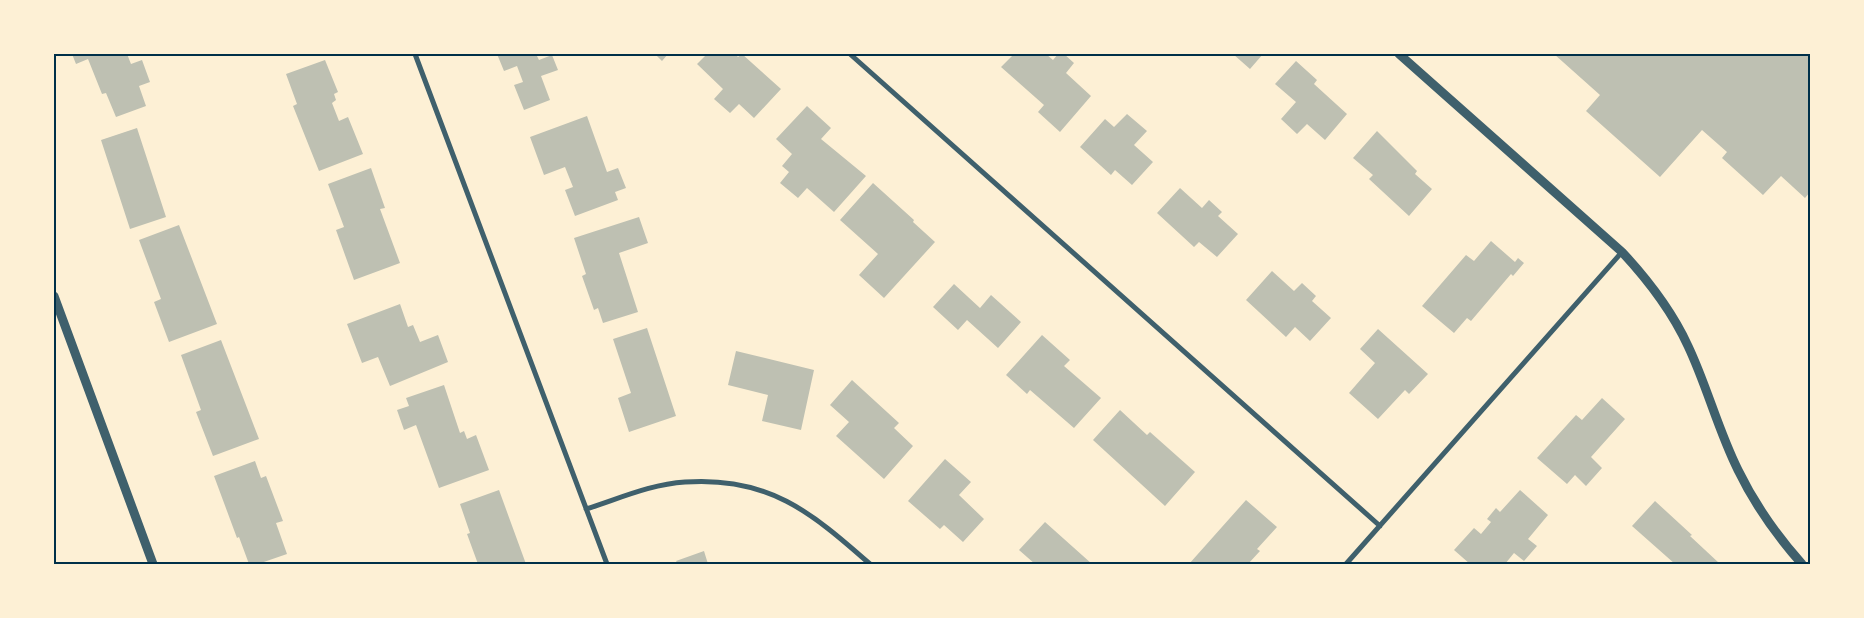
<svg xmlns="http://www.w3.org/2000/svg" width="1864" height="618" font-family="'Roboto Condensed',sans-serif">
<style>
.building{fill:#bec0b2}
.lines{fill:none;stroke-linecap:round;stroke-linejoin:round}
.minor{stroke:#3f606c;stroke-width:5}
.tertiary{stroke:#3f606c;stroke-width:9}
.neatline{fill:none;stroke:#003049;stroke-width:2}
</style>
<rect width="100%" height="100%" fill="#fdf0d5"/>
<!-- building -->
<path class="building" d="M72 54H127L131 64 142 60 150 82 139 86 146 106 116 117 106 93 102 94 88 59 76 64Z
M497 54H536L539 60 552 55 558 70 541 76 550 100 524 110 514 85 523 82 517 66 504 71Z
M655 54H668L662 61Z
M707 54H735L738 57 742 54 781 89 754 118 739 104 730 113 714 99 723 89 697 64Z
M1014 54H1046L1053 60 1058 54H1064L1074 63 1066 73 1091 96 1060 132 1038 112 1044 105 1001 67Z
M1233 54H1263L1250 69Z
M1554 54H1810V192L1805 198 1781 176 1763 195 1722 158 1727 152 1702 130 1660 177 1586 111 1600 95Z
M325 60 338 92 334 94 336 100 332 103 339 121 348 117 363 154 319 171 293 106 297 104 286 74Z
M1296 61 1317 80 1314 84 1347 114 1325 140 1307 124 1297 134 1281 119 1296 102 1275 84Z
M807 106 831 128 821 139 866 176 834 212 807 188 798 198 780 183 789 172 782 166 792 154 776 139Z
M1127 114 1147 131 1134 145 1153 162 1132 185 1115 170 1111 175 1080 147 1105 119 1114 127Z
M587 116 607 172 618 168 626 188 615 192 618 200 575 216 565 190 573 187 565 167 544 175 530 137Z
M137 128 166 217 130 229 101 140Z
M1377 131 1417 171 1415 174 1432 189 1409 216 1369 179 1373 175 1353 158Z
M371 168 385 208 380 209 400 263 354 280 336 230 344 227 328 184Z
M873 183 914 220 913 222 935 242 884 298 859 275 878 254 840 220Z
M1180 188 1202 208 1209 200 1222 212 1218 216 1238 234 1217 257 1199 242 1194 247 1157 213Z
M639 217 648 243 619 253 638 312 603 323 598 308 594 310 582 276 586 274 574 238Z
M179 225 217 324 169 342 154 302 161 299 139 240Z
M1491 241 1515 262 1518 258 1524 263 1513 276 1511 274 1471 321 1467 318 1454 333 1422 306 1466 255 1474 261Z
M1272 271 1294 291 1302 283 1316 296 1312 301 1331 318 1310 341 1295 327 1286 337 1246 300Z
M954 284 980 308 991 295 1021 322 998 348 967 320 958 330 933 307Z
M400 304 408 327 413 325 420 342 438 335 448 362 390 386 378 357 362 363 347 324Z
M647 328 676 416 629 432 618 398 631 393 613 339Z
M1378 329 1428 374 1409 394 1405 390 1378 419 1349 393 1375 363 1360 349Z
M1042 335 1070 360 1064 366 1101 398 1074 428 1030 390 1027 394 1006 375Z
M221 340 259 439 213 456 196 412 201 410 181 355Z
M736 351 814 370 801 430 762 421 768 395 728 385Z
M852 380 899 423 894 428 913 446 884 479 836 436 849 422 830 405Z
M444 385 460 433 464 431 467 439 476 435 489 470 439 488 416 425 404 430 397 410 409 406 406 398Z
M1602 398 1625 419 1591 457 1602 468 1586 486 1575 475 1567 484 1537 458 1576 415 1582 420Z
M1120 410 1147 435 1150 432 1195 472 1165 506 1093 440Z
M945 459 971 482 959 495 984 519 963 542 944 525 940 529 908 501Z
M255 461 261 478 266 476 283 521 276 523 287 554 258 564H249L239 537 237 538 214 476Z
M499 490 526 564H478L467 534 470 533 460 504Z
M1520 490 1548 515 1528 539 1537 546 1524 561 1514 553 1505 564H1470L1454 550 1474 528 1481 534 1491 522 1487 519 1496 508 1500 512Z
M1246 500 1277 527 1257 549 1260 551 1248 564H1189Z
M1655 501 1692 535 1690 536 1719 563 1717 564H1675L1632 526Z
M1045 522 1092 564H1035L1019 550Z
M704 551 708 564H678L676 561Z"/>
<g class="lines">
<!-- minor -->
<path class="minor" d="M415 54 607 564
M850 54 1380 526
M586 509C618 499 651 484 685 482 768 476 811 512 870 564
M1346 564 1622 252"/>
<!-- tertiary -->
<path class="tertiary" d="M1399 54 1622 252C1648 280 1672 311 1688 346 1707 386 1718 430 1738 470 1754 503 1778 537 1802 564
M54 296 153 564"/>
</g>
<!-- border -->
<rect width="1864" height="618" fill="none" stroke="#fdf0d5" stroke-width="110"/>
<rect x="55" y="55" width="1754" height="508" class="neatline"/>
</svg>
